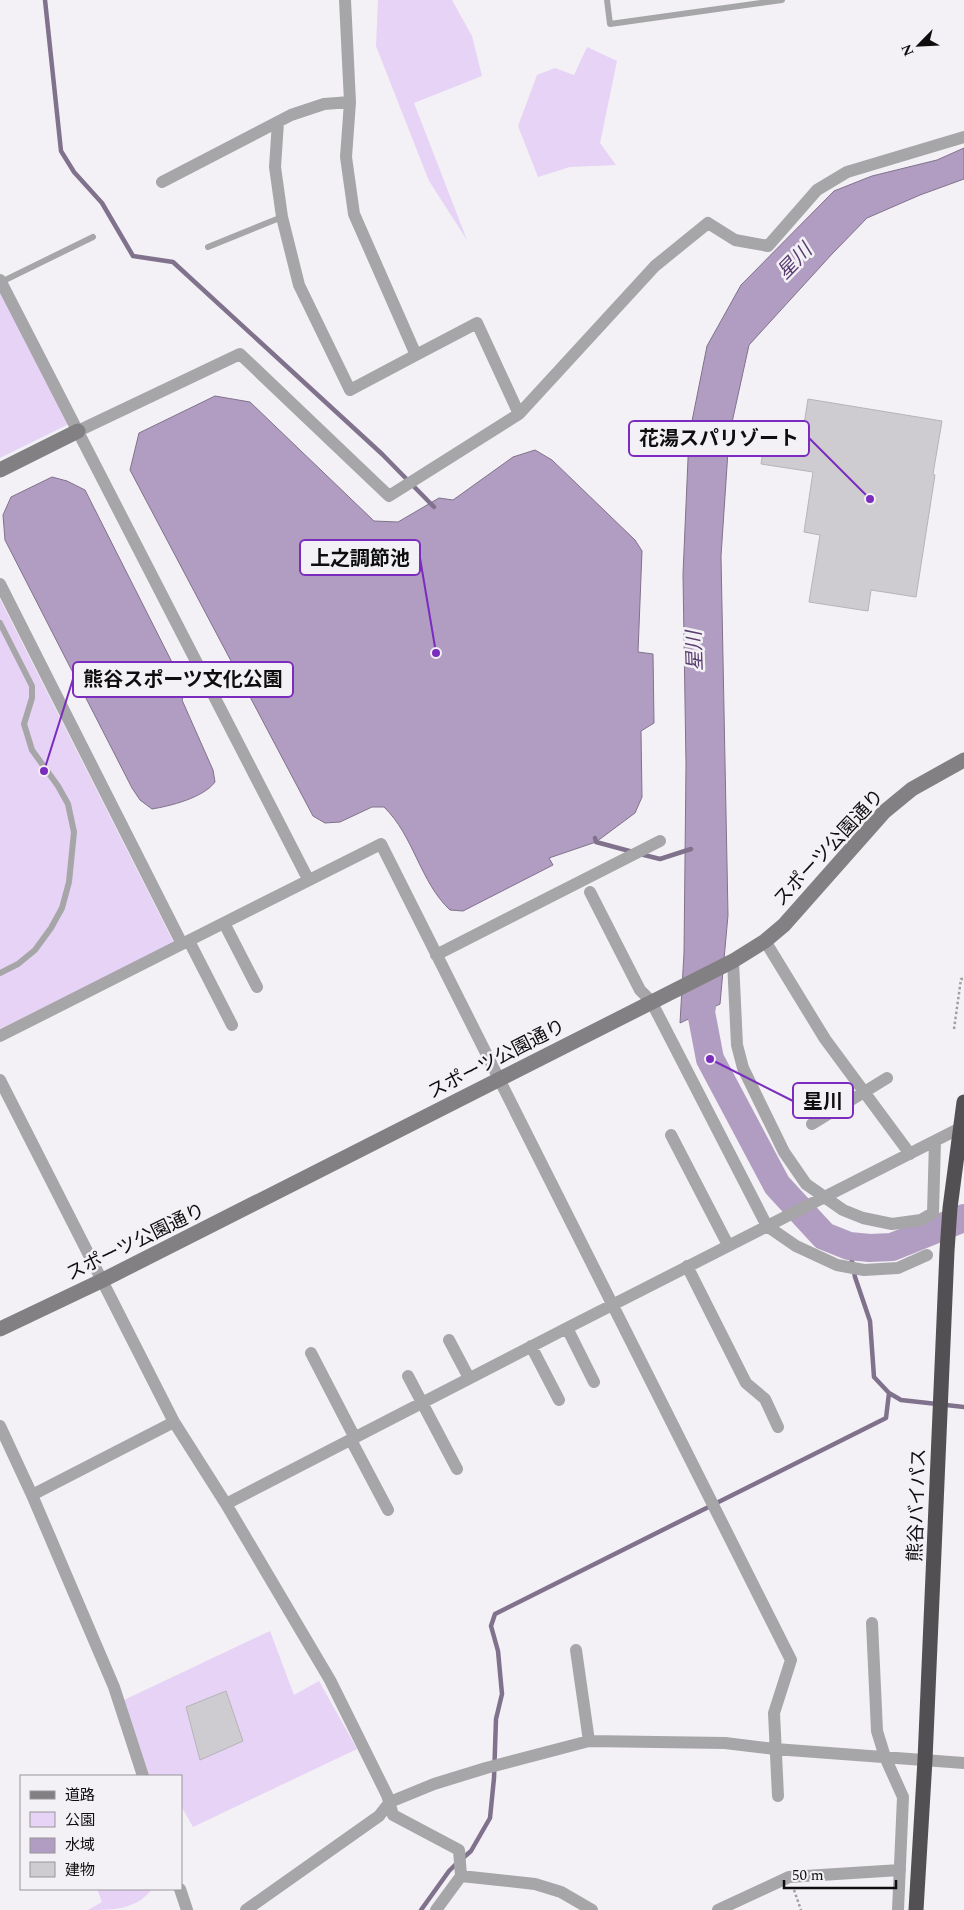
<svg xmlns="http://www.w3.org/2000/svg" width="964" height="1910" font-family="Spectral,'Noto Sans JP',serif">
<style>
.green{fill:#e6d3f5}
.water{fill:#b19dc1;stroke:#80728c}
.lines{fill:none;stroke-linecap:round;stroke-linejoin:round}
.stream{stroke:#80728c;stroke-width:4.5}
.river{stroke:#b19dc1;stroke-width:28}
.building{fill:#ceccd0;stroke:#b6b4b8}
.path{stroke:#a19fa2;stroke-width:2.5;stroke-dasharray:2.5 2.5;stroke-linecap:butt}
.lane{stroke:#a6a5a7;stroke-width:6}
.street{stroke:#a6a5a7;stroke-width:12}
.secondary{stroke:#828083;stroke-width:15}
.highway{stroke:#525053;stroke-width:15}
.labels{text-anchor:middle;stroke-width:5;stroke-linejoin:round;paint-order:stroke}
.street-label{font-size:19px;fill:#0f0e0f;stroke:#f3f1f5}
.water-label{font-size:20px;font-style:italic;fill:#5a3d6f;stroke:#f3f1f5}
.leader{fill:none;stroke:#7b2cbf;stroke-width:2}
.callout-dot{fill:#7b2cbf;stroke:#f3f1f5;stroke-width:2}
.callout{fill:#f3f1f5;stroke:#7b2cbf;stroke-width:2}
.callout-label{font-size:20px;text-anchor:middle;font-weight:bold;fill:#0f0e0f}
</style>
<rect width="100%" height="100%" fill="#f3f1f5"/>
<!-- green -->
<path class="green" d="M378 0H452L472 36 482 76 414 103 467 240 429 181 376 46Z
M587 47 617 61 600 143 616 165 570 167 538 177 518 126 537 75 555 68 574 75Z
M0 289 69 424 0 458Z
M0 599 174 943 0 1029Z
M270 1631 294 1695 319 1681 357 1749 193 1827 181 1806V1776H149L124 1700Z
M97 1889H152C136 1910 113 1910 88 1910L102 1902Z"/>
<!-- water -->
<path class="water" d="M964 148V179L920 195 867 218 832 254 749 345 729 436 721 556 728 915 720 1004 680 1023 684 953 686 765 683 574 689 436 707 346 741 285 834 191 872 176 937 160Z
M215 396 250 402 374 521 398 522 439 498 453 500 513 457 535 450 552 460 635 540 642 551 638 652 653 654 654 723 641 731 642 797 635 813 596 842 549 858 553 865 463 911 450 910C420 882 414 836 384 807H372L340 822 325 823 313 816 130 470 139 433Z
M52 477 67 481 85 490 186 690 182 700 213 770 215 782C203 798 170 806 152 809L140 800 132 788 5 540 3 515 11 497Z"/>
<g class="lines">
<!-- stream -->
<path class="stream" d="M45 0 61 151 74 172 102 203 133 256 173 262 382 454 434 507
M595 838 596 842 633 852
M640 854 660 859 691 849
M849 1246 855 1277 870 1321 874 1377 889 1393 901 1400 964 1407
M463 1858 471 1851 490 1818 494 1778 496 1719 502 1694 498 1651 491 1626 495 1614 886 1418 889 1393
M421 1910 449 1871 457 1863"/>
<!-- river -->
<path class="river" d="M707 977 701 1012 710 1059 777 1185 824 1236 849 1246 870 1248 892 1247 964 1218"/>
</g>
<!-- building -->
<path class="building" d="M808 399 942 421 933 474 935 475 916 597 871 590 868 611 809 602 820 535 804 532 813 472 761 464 764 445 800 450Z
M226 1691 243 1741 200 1760 186 1707Z"/>
<g class="lines">
<!-- path -->
<path class="path" d="M954 1029 961 979H964
M794 1890 801 1910"/>
<!-- lane -->
<path class="lane" d="M607 0 610 24 782 0
M208 247 282 217
M1 282 93 237
M0 623 32 686V698L24 724 32 750 58 786 68 804 74 832 69 882 62 908 51 928 35 950 18 964 0 973"/>
<!-- street -->
<path class="street" d="M345 0 350 102 346 157 354 214 416 355 477 323 519 414
M278 122 275 167 282 217 299 285 350 390 416 355
M162 182 291 115 324 104 350 102
M0 280 308 879
M78 431 240 354 389 496 519 414 655 266 708 223 735 240 768 246 817 190 847 172 964 137
M0 584 182 944 0 1036
M590 892 640 990 651 1001 767 1226 796 1246 837 1265 864 1270 898 1268 927 1255
M224 923 257 987
M189 941 232 1025
M765 941 825 1039 910 1154
M182 944 381 844 791 1660 774 1713 778 1796
M436 955 660 841
M733 961 737 1045 743 1068 784 1152 806 1184 843 1210 863 1218 892 1224 921 1220 933 1213 935 1141
M0 1080 174 1422 226 1504 330 1680 387 1795 393 1815 459 1850 461 1876 436 1910
M812 1124 887 1078
M671 1135 728 1245
M687 1266 746 1383 765 1399 778 1427
M567 1328 594 1382
M449 1340 469 1378
M531 1346 559 1400
M311 1353 355 1438
M408 1376 457 1469
M0 1426 32 1495 114 1687 143 1776
M351 1440 388 1510
M32 1495 174 1422
M226 1504 567 1328 964 1126
M872 1623 877 1731 885 1757 903 1797 898 1910
M576 1650 589 1741
M461 1876 535 1884 561 1892 592 1910
M180 1889 187 1910
M246 1910 379 1816 390 1802 434 1784 486 1768 589 1741 725 1743 775 1749 964 1763
M718 1910 789 1877 900 1870"/>
<!-- secondary -->
<path class="secondary" d="M0 470 78 431
M0 1329 101 1281 733 961 765 941 784 925 884 812 912 789 964 760"/>
<!-- highway -->
<path class="highway" d="M916 1910 925 1760 947 1251 950 1208 964 1102"/>
</g>
<g class="labels">
<!-- street labels -->
<g class="street-label">
<text transform="translate(828 847) rotate(-47)" y="7">スポーツ公園通り</text>
<text transform="translate(496 1058) rotate(-27)" y="7">スポーツ公園通り</text>
<text transform="translate(135 1241) rotate(-26)" y="7">スポーツ公園通り</text>
<text transform="translate(916 1505) rotate(-88)" y="7">熊谷バイパス</text>
</g>
<!-- water labels -->
<g class="water-label">
<text transform="translate(794 261) rotate(-46)" y="7">星川</text>
<text transform="translate(694 651) rotate(-92)" y="7">星川</text>
</g>
</g>
<!-- callouts -->
<path class="leader" d="M870 499L809 438M436 653L420 558M44 771L73 679M710 1059L793 1101"/>
<g class="callout-dot">
<circle cx="870" cy="499" r="5"/>
<circle cx="436" cy="653" r="5"/>
<circle cx="44" cy="771" r="5"/>
<circle cx="710" cy="1059" r="5"/>
</g>
<g class="callout">
<rect x="629" y="421" width="180" height="35" rx="5"/>
<rect x="300" y="540" width="120" height="35" rx="5"/>
<rect x="73" y="662" width="220" height="35" rx="5"/>
<rect x="793" y="1083" width="60" height="35" rx="5"/>
</g>
<g class="callout-label">
<text x="719" y="445">花湯スパリゾート</text>
<text x="360" y="565">上之調節池</text>
<text x="183" y="686">熊谷スポーツ文化公園</text>
<text x="823" y="1108">星川</text>
</g>
<!-- legend -->
<rect x="20" y="1775" width="162" height="115" fill="#f3f1f5" stroke="#989699"/>
<rect x="30" y="1791" width="25" height="8" fill="#828083" stroke="#989699"/>
<text x="65" y="1800" font-size="15" fill="#0f0e0f">道路</text>
<rect x="30" y="1812" width="25" height="15" fill="#e6d3f5" stroke="#989699"/>
<text x="65" y="1825" font-size="15" fill="#0f0e0f">公園</text>
<rect x="30" y="1838" width="25" height="15" fill="#b19dc1" stroke="#989699"/>
<text x="65" y="1850" font-size="15" fill="#0f0e0f">水域</text>
<rect x="30" y="1862" width="25" height="15" fill="#ceccd0" stroke="#989699"/>
<text x="65" y="1875" font-size="15" fill="#0f0e0f">建物</text>
<!-- north arrow -->
<g transform="translate(919 45) rotate(246)" stroke="#f3f1f5" stroke-width="4" paint-order="stroke">
<path d="M0-4L9 19L0 12L-9 19Z" fill="#0f0e0f"/>
<text y="-8" font-size="14" font-weight="bold" text-anchor="middle" fill="#0f0e0f">N</text>
</g>
<!-- scale -->
<path d="M784 1880v8h112v-8" fill="none" stroke="#0f0e0f" stroke-width="2.5"/>
<text x="792" y="1880" font-size="15" fill="#0f0e0f" stroke="#f3f1f5" stroke-width="4" paint-order="stroke">50 m</text>
</svg>
